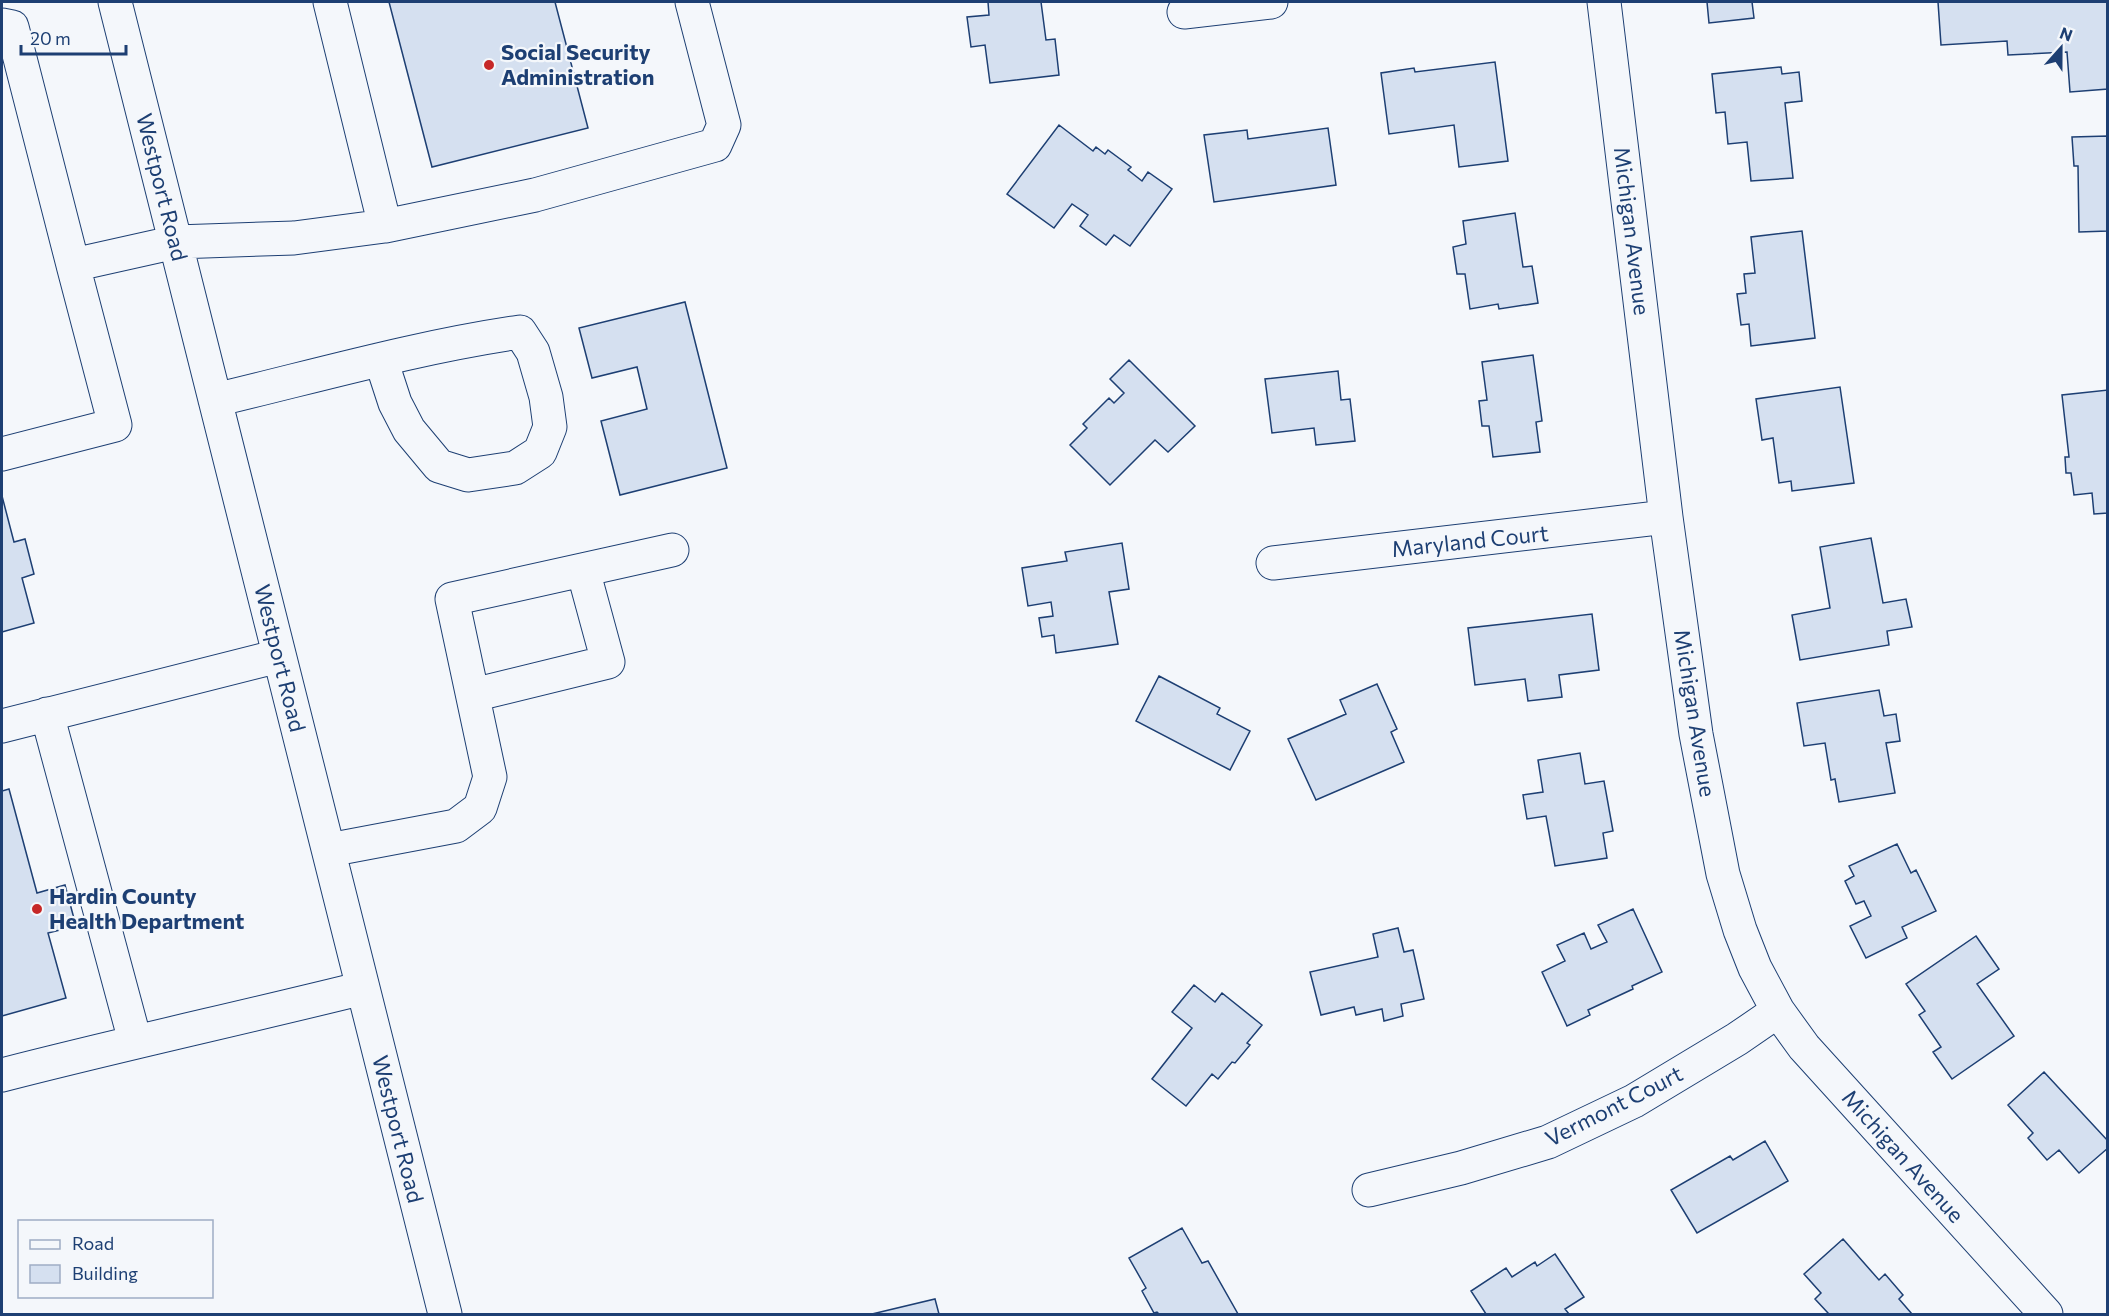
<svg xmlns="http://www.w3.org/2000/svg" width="2109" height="1316" font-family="Commissioner,sans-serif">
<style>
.building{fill:#d5e0f0;stroke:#1d3f73;stroke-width:1.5}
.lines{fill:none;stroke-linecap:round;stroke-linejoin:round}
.minor-casing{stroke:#1d3f73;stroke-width:35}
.minor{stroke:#f4f7fb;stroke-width:33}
.poi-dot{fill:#c62828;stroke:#f4f7fb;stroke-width:2}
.labels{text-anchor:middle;stroke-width:4.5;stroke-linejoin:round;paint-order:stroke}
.poi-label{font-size:22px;font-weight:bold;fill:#1d3f73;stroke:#f4f7fb;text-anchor:start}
.street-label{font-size:22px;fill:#1d3f73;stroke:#f4f7fb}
</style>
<rect width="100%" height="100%" fill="#f4f7fb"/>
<!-- building -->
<path class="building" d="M389 2H555L588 128 432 167Z
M988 2H1041L1046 40 1055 39 1059 75 990 83 985 45 971 47 967 17 989 15Z
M1707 2H1752L1754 18 1709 23Z
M1938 2H2108V89L2070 92 2067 52 2008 55 2007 41 1941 45Z
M1495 62 1508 161 1459 167 1454 125 1389 134 1381 73 1414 68 1415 72Z
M1781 67 1782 74 1799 72 1802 101 1785 103 1793 178 1751 181 1747 142 1728 144 1725 112 1716 113 1712 74Z
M1059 125 1093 151 1096 147 1105 154 1108 150 1131 167 1128 170 1142 181 1148 172 1172 189 1130 246 1114 235 1106 245 1080 226 1088 215 1072 204 1054 228 1007 194Z
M1328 128 1336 185 1214 202 1204 135 1247 130 1248 139Z
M2108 136V231L2079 232 2078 166H2074L2072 137Z
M1515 213 1523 267 1532 266 1538 303 1499 309 1498 304 1470 309 1465 274H1457L1453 247 1466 244 1463 221Z
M1802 231 1815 338 1751 346 1749 324 1741 325 1737 294 1746 293 1744 274 1755 273 1751 237Z
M685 302 727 468 620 495 601 421 647 409 637 367 592 378 579 328Z
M1533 355 1542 421 1536 422 1540 452 1493 457 1489 426H1482L1479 401 1487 400 1482 362Z
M1129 360 1195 426 1168 452 1155 440 1110 485 1070 445 1087 428 1083 424 1109 398 1114 403 1124 393 1110 379Z
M1338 371 1341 400 1350 399 1355 441 1316 445 1314 428 1272 433 1265 379Z
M1840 387 1854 483 1792 491 1791 481 1779 483 1773 438 1762 440 1756 399Z
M2108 390V513L2094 514 2092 493 2074 495 2071 473H2066L2065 457H2069L2062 395Z
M2 496 14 542 25 539 34 574 22 578 34 623 2 632Z
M1871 538 1883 603 1906 599 1912 627 1887 631 1889 645 1800 660 1792 615 1830 608 1820 547Z
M1122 543 1129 589 1109 592 1118 644 1056 653 1054 635 1042 637 1039 618 1053 616 1051 602 1028 606 1022 568 1067 561 1065 552Z
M1592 614 1599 670 1559 675 1562 697 1528 701 1525 679 1475 685 1468 628Z
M1159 676 1220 708 1217 714 1250 731 1230 770 1136 721Z
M1377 684 1397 729 1391 732 1404 762 1316 800 1288 739 1346 714 1340 700Z
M1879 690 1884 716 1896 714 1900 741 1886 743 1895 793 1839 802 1835 779 1831 780 1825 743 1804 746 1797 703Z
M1580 753 1585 784 1604 781 1613 831 1603 833 1607 858 1555 866 1546 816 1527 819 1523 795 1543 792 1538 760Z
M9 789 37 893 65 885 76 926 48 933 66 998 2 1016V791Z
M1897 844 1911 873 1916 870 1936 911 1902 927 1907 938 1866 958 1850 926 1871 916 1864 901 1856 904 1845 881 1854 876 1849 866Z
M1633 909 1662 972 1632 986 1633 989 1588 1010 1590 1015 1567 1026 1542 972 1565 961 1557 945 1584 933 1591 949 1607 942 1598 925Z
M1398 928 1404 952 1413 950 1424 999 1401 1004 1403 1016 1384 1021 1382 1009 1356 1015 1354 1007 1321 1015 1310 972 1378 957 1373 934Z
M1976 936 1999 969 1977 984 2014 1036 1952 1079 1933 1052 1941 1047 1919 1015 1925 1011 1906 984Z
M1194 985 1215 1002 1222 993 1262 1025 1247 1043 1250 1045 1235 1063 1232 1062 1218 1079 1212 1074 1186 1106 1152 1079 1192 1028 1172 1012Z
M2044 1072 2108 1141V1148L2079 1173 2059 1150 2047 1160 2028 1138 2033 1133 2008 1105Z
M1765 1141 1788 1181 1697 1233 1671 1190 1730 1156 1733 1160Z
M1182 1228 1202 1263 1208 1261 1238 1314H1159L1157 1312 1154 1313 1142 1291 1146 1288 1129 1258Z
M1843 1239 1879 1280 1885 1274 1903 1295 1899 1299 1912 1314H1827L1828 1313 1815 1299 1821 1293 1804 1274Z
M1555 1254 1584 1297 1565 1309 1569 1314H1486L1471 1291 1506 1268 1512 1277 1535 1262 1537 1266Z
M935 1299 939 1314H872Z"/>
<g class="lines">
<defs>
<path id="minor" d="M115 2 445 1314
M1604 2 1666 517 1696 734 1723 874 1740 930 1755 968 1778 1011 1804 1047 2046 1314
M1184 12 1271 2
M2 25 12 27 73 265 176 242 294 238 385 226 330 2
M385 226 535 195 715 145 724 125 692 2
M215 400C316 376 417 347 520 332L533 352 546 397 550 427 540 452 515 468 468 475 439 466 409 430 395 403 381 360
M2 454 115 425 73 265
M1273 563 1666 517
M473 695 608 662 583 570
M47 714 135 1041
M2 726 279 656
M329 850 456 826 480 808 490 777 452 599 672 550
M2 1075C122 1044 242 1018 363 988
M1369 1190 1461 1168 1548 1142 1634 1101 1737 1039 1778 1011"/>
</defs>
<!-- minor casing -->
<use href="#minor" class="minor-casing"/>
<!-- minor -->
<use href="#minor" class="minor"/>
</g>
<!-- markers -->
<g class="poi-dot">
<circle cx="489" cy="65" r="6"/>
<circle cx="37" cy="909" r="6"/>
</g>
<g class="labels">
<!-- poi labels -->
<g class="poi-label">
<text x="501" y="60">Social Security<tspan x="501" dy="25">Administration</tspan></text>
<text x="49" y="904">Hardin County<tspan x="49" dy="25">Health Department</tspan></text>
</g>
<!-- street labels -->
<g class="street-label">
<text transform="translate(162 187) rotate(76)" y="8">Westport Road</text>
<text transform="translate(1632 231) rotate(83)" y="8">Michigan Avenue</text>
<text transform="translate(1470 541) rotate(-6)" y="8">Maryland Court</text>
<text transform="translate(280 658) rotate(76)" y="8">Westport Road</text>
<text transform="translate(1695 713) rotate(81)" y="8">Michigan Avenue</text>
<text transform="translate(1614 1106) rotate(-27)" y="8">Vermont Court</text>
<text transform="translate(398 1129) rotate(76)" y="8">Westport Road</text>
<text transform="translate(1903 1156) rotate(48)" y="8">Michigan Avenue</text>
</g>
</g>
<!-- border -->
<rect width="2109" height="1316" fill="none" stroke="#1d3f73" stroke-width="6"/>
<!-- legend -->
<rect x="18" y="1220" width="195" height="78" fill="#f4f7fb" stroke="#9eadc5" stroke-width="1.5"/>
<rect x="30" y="1240" width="30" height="9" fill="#f4f7fb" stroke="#9eadc5" stroke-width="1.5"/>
<text x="72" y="1250" font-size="18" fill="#1d3f73">Road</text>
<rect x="30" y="1265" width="30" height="18" fill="#d5e0f0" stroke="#9eadc5" stroke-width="1.5"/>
<text x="72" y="1280" font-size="18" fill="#1d3f73">Building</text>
<!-- north arrow -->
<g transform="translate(2061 48) rotate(21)" stroke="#f4f7fb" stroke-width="4.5" paint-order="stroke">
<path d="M0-4.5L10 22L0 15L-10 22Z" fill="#1d3f73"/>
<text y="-9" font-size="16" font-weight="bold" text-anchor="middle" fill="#1d3f73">N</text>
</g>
<!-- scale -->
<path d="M21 45v9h105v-9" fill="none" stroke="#1d3f73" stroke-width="3"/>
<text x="30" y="45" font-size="18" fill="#1d3f73" stroke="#f4f7fb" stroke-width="4.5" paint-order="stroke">20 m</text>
</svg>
